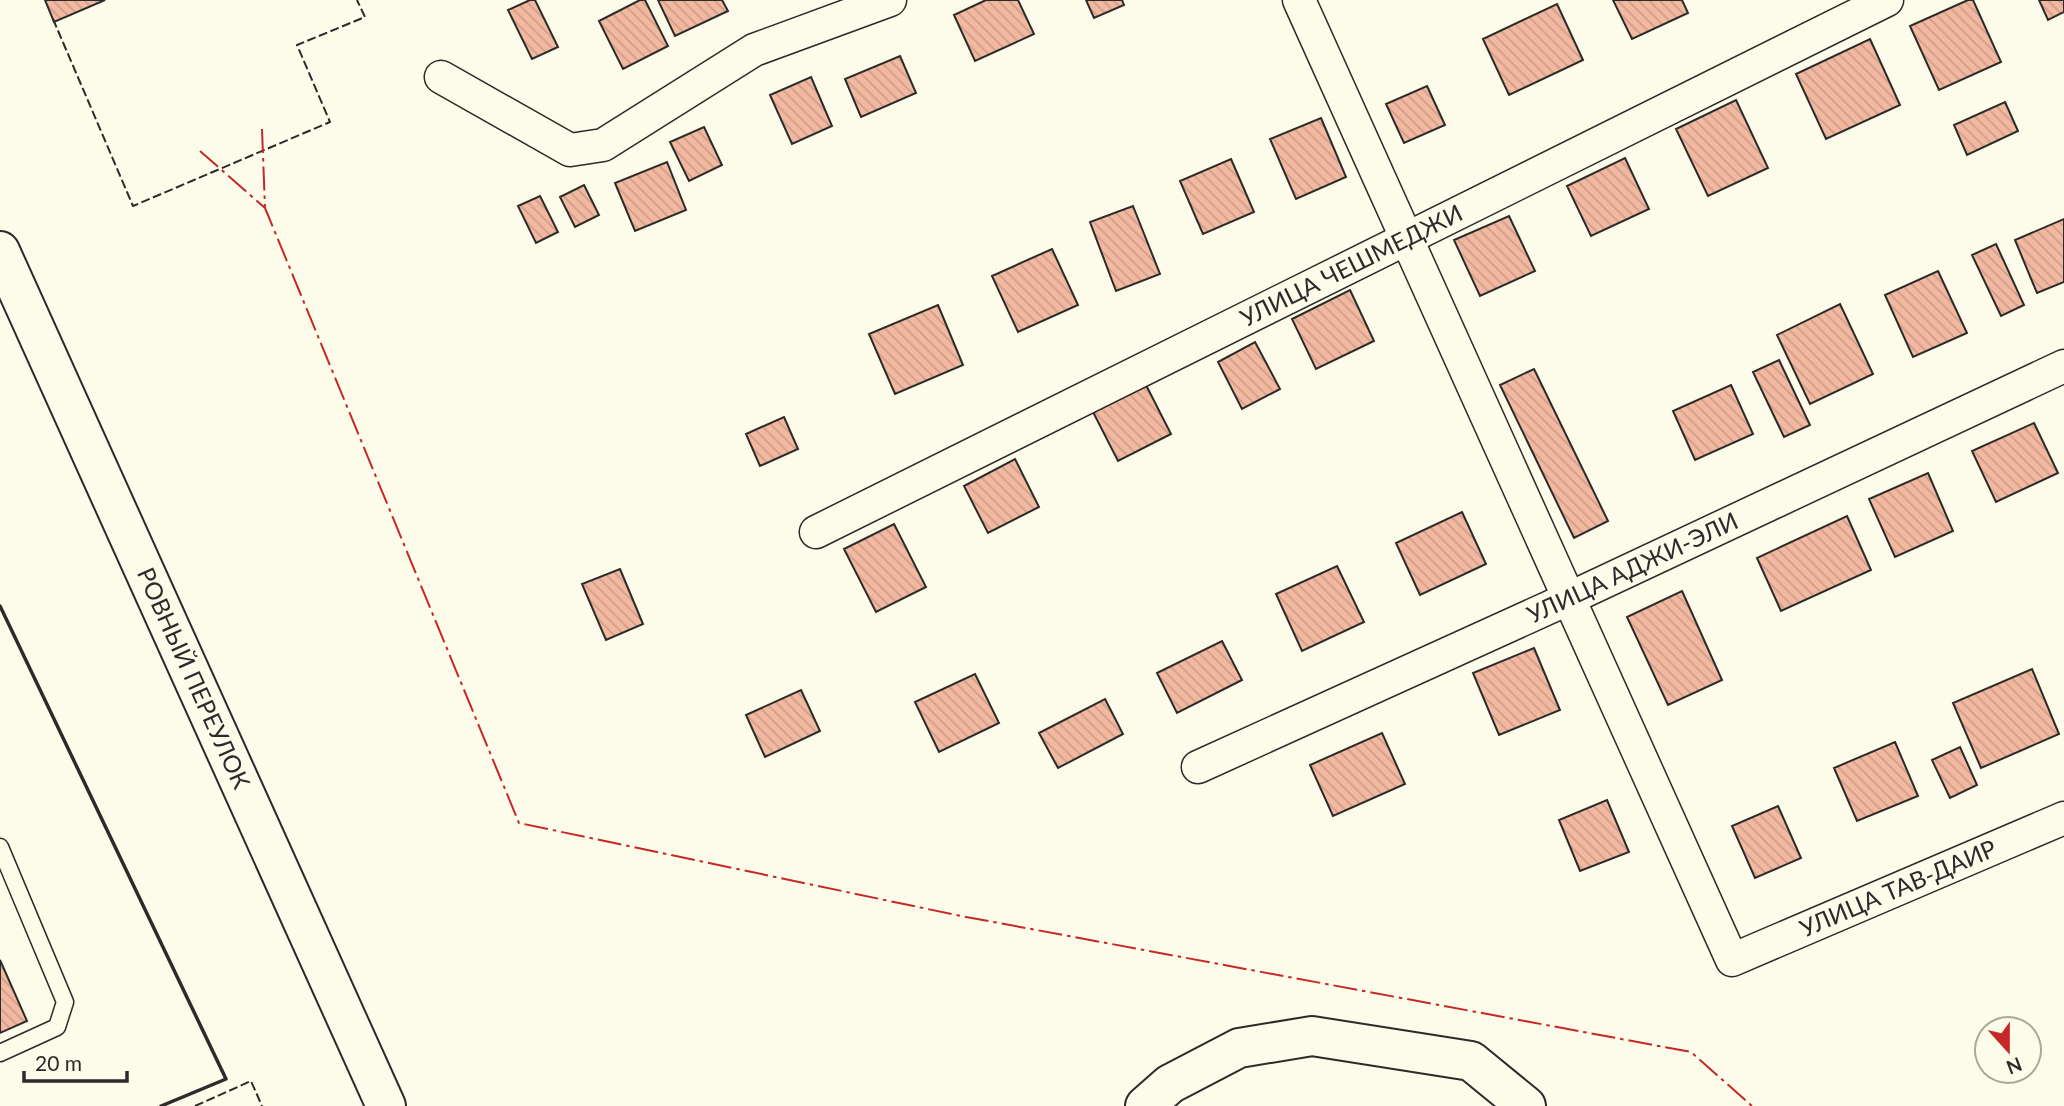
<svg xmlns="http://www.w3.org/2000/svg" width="2064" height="1106" font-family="Lato,sans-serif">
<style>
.building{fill:url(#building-back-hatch);stroke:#2b2b2b;stroke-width:2}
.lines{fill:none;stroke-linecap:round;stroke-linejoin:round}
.lane-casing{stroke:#2b2b2b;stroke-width:19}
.street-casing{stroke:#2b2b2b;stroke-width:35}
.secondary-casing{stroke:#2b2b2b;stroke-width:42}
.lane{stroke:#fdfbea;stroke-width:16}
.street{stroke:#fdfbea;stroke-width:32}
.secondary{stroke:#fdfbea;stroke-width:38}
.fence{stroke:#2b2b2b;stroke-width:2;stroke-dasharray:9 3.5;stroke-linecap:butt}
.wall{stroke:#2b2b2b;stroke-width:3.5}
.power{stroke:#c62828;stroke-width:2;stroke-dasharray:24 5 3.5 5;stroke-linecap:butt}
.labels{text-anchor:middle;stroke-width:5;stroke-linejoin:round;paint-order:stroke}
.street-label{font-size:24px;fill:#2b2b2b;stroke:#fdfbea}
</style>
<defs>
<pattern id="building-back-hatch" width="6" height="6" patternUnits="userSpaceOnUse" patternTransform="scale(1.75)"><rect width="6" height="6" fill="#f2b8a0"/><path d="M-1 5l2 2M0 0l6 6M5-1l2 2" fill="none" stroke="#d09e8a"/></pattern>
</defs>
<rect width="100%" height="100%" fill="#fdfbea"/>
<!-- building -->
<path class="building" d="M45 0H105L54 22Z
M530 0H535L558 47 532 59 508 10Z
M640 0H645L668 46 623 69 599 21Z
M658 0H722L728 11 675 36Z
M986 0H1018L1034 34 975 61 954 15Z
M1086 0H1122L1124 5 1094 18Z
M1613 0H1682L1688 13 1632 39Z
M1968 0H1973L2001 62 1939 90 1910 26Z
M2039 0H2064V12L2048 20Z
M1557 4 1583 60 1509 95 1483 39Z
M1870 39 1900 105 1826 139 1796 74Z
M900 56 916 93 861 117 845 79Z
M811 77 832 126 792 144 770 95Z
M1427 86 1445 125 1404 143 1386 104Z
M1736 100 1768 168 1708 196 1676 129Z
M2005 102 2018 131 1967 155 1954 125Z
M1321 118 1346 177 1296 199 1270 139Z
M704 127 722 165 689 181 670 142Z
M1625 158 1649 209 1591 236 1567 186Z
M1231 159 1254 212 1203 234 1180 181Z
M667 162 686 210 635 231 615 183Z
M584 185 599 215 575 227 560 197Z
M540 196 558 232 536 243 518 206Z
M1133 206 1160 274 1116 291 1090 222Z
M1509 216 1535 271 1480 296 1454 240Z
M2064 219V282L2037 293 2015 240Z
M1996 244 2024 305 2001 316 1972 255Z
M1052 249 1078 305 1018 332 992 276Z
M1938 271 1967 333 1913 357 1885 295Z
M1350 290 1374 341 1316 369 1292 319Z
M1840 304 1873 374 1810 404 1777 335Z
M938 305 963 365 895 394 869 334Z
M1255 342 1280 389 1242 409 1218 362Z
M1779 360 1810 425 1784 437 1753 372Z
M1534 369 1608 521 1574 538 1500 385Z
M1146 385 1171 434 1118 461 1093 412Z
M1731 385 1753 434 1695 460 1673 411Z
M784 417 798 449 760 466 746 434Z
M2034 423 2058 473 1996 502 1972 451Z
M1015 459 1039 507 988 533 964 486Z
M1928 473 1953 531 1895 557 1869 499Z
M1462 512 1486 564 1420 595 1396 543Z
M1847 516 1871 570 1781 611 1757 558Z
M894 524 926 587 876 612 844 549Z
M1337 566 1364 622 1302 651 1276 594Z
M620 569 643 624 606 640 582 584Z
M1682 591 1722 680 1668 705 1627 617Z
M1222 641 1242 680 1177 713 1157 673Z
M1534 648 1560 710 1499 735 1473 673Z
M2032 669 2059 734 1981 768 1953 703Z
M975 674 999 723 939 752 915 702Z
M801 690 820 731 765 757 746 715Z
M1105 699 1123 734 1058 768 1039 733Z
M1382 733 1405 784 1333 816 1310 765Z
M1895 742 1918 796 1857 821 1834 768Z
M1960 747 1977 785 1950 798 1932 760Z
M1607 800 1629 852 1580 871 1559 820Z
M1778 806 1801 858 1755 878 1732 826Z
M0 960 27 1021 0 1033Z"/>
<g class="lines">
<defs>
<path id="lane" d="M0 847 65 1002 57 1027 0 1053"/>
<g id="street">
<path id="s1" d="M1299 0 1732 960 2064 818"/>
<path d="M441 77 570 150 603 145 754 50 890 0"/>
<path id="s2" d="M816 532 1887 0"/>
<path id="s3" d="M1198 767 1570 598 2064 366"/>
</g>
<g id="secondary">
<path id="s4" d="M0 251 386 1106"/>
<path d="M1145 1106 1170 1084 1239 1048 1312 1036 1471 1061 1526 1106"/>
</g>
</defs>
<!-- lane casing -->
<use href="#lane" class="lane-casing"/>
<!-- street casing -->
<use href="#street" class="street-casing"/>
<!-- secondary casing -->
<use href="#secondary" class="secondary-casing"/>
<!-- lane -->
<use href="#lane" class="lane"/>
<!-- street -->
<use href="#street" class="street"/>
<!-- secondary -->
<use href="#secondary" class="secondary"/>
<!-- fence -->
<path class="fence" d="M53 19 133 206 330 122 297 45 365 17 357 0
M195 1106 251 1081 262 1106"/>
<!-- wall -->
<path class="wall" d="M0 606 226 1079 161 1106"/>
<!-- power -->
<path class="power" d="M262 129 265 208 519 823 956 915 1691 1052 1752 1106
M200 151 265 208"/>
</g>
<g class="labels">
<!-- street labels -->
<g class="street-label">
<text dy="8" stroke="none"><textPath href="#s2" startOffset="598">УЛИЦА ЧЕШМЕДЖИ</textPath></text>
<text dy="8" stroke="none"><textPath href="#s3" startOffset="478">УЛИЦА АДЖИ-ЭЛИ</textPath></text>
<text dy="8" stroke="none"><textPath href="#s4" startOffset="469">РОВНЫЙ ПЕРЕУЛОК</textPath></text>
<text dy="8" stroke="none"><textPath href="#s1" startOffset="1234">УЛИЦА ТАВ-ДАИР</textPath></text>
</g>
</g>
<!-- north arrow -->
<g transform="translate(2008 1050) rotate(159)"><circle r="33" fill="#fdfbea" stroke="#a9a89e" stroke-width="2"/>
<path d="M0-5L12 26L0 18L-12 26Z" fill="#c62828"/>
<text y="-10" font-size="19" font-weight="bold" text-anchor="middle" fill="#2b2b2b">N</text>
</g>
<!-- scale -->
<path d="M24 1071v10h103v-10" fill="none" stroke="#2b2b2b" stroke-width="3.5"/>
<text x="35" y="1071" font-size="21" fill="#2b2b2b" stroke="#fdfbea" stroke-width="5" paint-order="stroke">20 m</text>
</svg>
